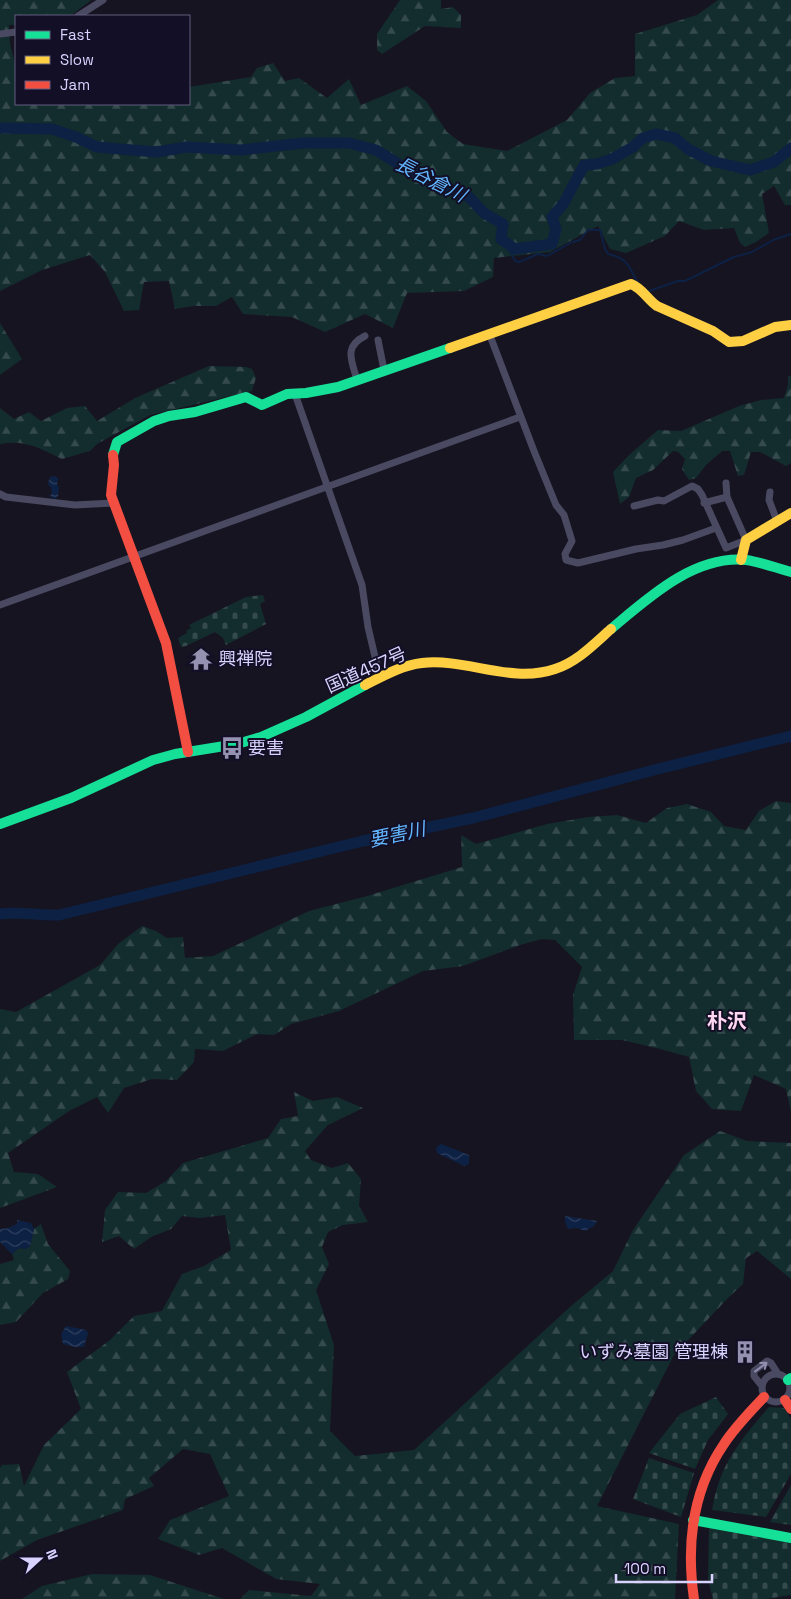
<svg xmlns="http://www.w3.org/2000/svg" width="791" height="1599" font-family="'Space Grotesk','Noto Sans JP',sans-serif">
<style>
.forest{fill:url(#forest-firs)}
.cemetery{fill:url(#cemetery-stones)}
.water{fill:url(#water-waves)}
.lines{fill:none;stroke-linecap:round;stroke-linejoin:round}
.stream{stroke:#0d2144;stroke-width:2}
.river{stroke:#0d2144;stroke-width:11}
.street{stroke:#4a4962;stroke-width:7}
.fast{stroke:#16e098;stroke-width:10}
.slow{stroke:#ffcf43;stroke-width:10}
.jam{stroke:#f24e42;stroke-width:10}
.oneway{stroke:#928eb0}
.labels{text-anchor:middle;stroke-width:4;stroke-linejoin:round;paint-order:stroke}
.poi-label{font-size:18px;fill:#d9d4ff;stroke:#130f26;text-anchor:start}
.street-label{font-size:18px;fill:#d9d4ff;stroke:#130f26}
.water-label{font-size:19px;font-style:italic;fill:#62b6ff;stroke:#130f26}
.quarter-label{font-size:20px;font-weight:bold;fill:#ffd6f0;stroke:#130f26}
</style>
<defs>
<pattern id="forest-firs" width="22" height="20" patternUnits="userSpaceOnUse" patternTransform="scale(1.25)"><rect width="22" height="20" fill="#132c2d"/><path d="M5 1l3.5 6h-7zM16 11l3.5 6h-7z" fill="#354a4c"/></pattern>
<pattern id="cemetery-stones" width="16" height="16" patternUnits="userSpaceOnUse" patternTransform="scale(1.25)"><rect width="16" height="16" fill="#132c2d"/><path d="M2 7V4a2 2 0 0 1 4 0v3zM10 15v-3a2 2 0 0 1 4 0v3z" fill="#354a4c"/></pattern>
<pattern id="water-waves" width="16" height="10" patternUnits="userSpaceOnUse" patternTransform="scale(1.25)"><rect width="16" height="10" fill="#0d2144"/><path d="M0 5q4-4 8 0t8 0" fill="none" stroke="#304060"/></pattern>
</defs>
<rect width="100%" height="100%" fill="#161421"/>
<!-- forest -->
<path class="forest" d="M0 0H91L73 14 66 16H16V25H9L10 44 16 67V104H189V87L251 77 257 68 273 63 285 81 299 78 327 98 349 79 361 105 407 86 426 101 447 132 463 144 507 151 567 120 590 93 615 78 635 76V34L697 15 718 0H791V205H785L774 186 762 194 769 233 756 242 745 247 740 243 734 228 704 230 679 221 665 236 626 253 610 249 598 226 550 252 494 258 493 277 464 291 407 293 393 328 365 314 325 332 292 317 243 314 232 297 216 306H194L175 309 169 281 144 282 139 310 124 311 105 272 90 255 42 270 0 291Z
M400 0H441V9L453 7 461 15V28L425 26 382 54 377 50V34Z
M0 323 22 359 0 375Z
M209 366 246 367 252 369 256 378 252 391 150 415 97 444 90 451 62 459C41 449 25 439 0 444V408L14 419 29 412 41 421 67 408 85 406 97 421 135 398Z
M788 376H791V463L786 466 760 452H751L744 475 738 476 730 451H722L706 465 696 478 689 480 682 469 685 459 678 452 673 451 653 470 636 478 629 497 620 504 613 472 629 455 658 430 681 431 739 406 761 400 784 398 788 385Z
M776 801 791 803V1112L786 1089 754 1075 741 1111 712 1109 696 1091 689 1057 660 1049 622 1040H574L573 995 582 967 555 940 542 939 520 945 463 966 423 971 339 1011 291 1024 274 1035 257 1034 223 1051 195 1049 194 1062 177 1080 152 1079 124 1088 108 1113 97 1097 69 1111 8 1153 14 1172 38 1174 57 1187 0 1208V1009L16 1012 100 965 118 944 142 926 156 931 167 938 183 937 185 958 213 956 309 911 367 896 462 867 461 835 476 844 547 824 589 817 617 815 646 823 667 808 687 804 711 812 724 826 746 830 759 811Z
M294 1092 313 1101 337 1097 363 1108 328 1125 305 1151 311 1160 332 1168 348 1163 361 1179 359 1206 368 1222 343 1225 328 1232 322 1247 329 1264 316 1290 334 1345 330 1431 355 1456 414 1450 570 1307 613 1271 633 1230 684 1155 720 1131 747 1141 791 1143V1279L757 1251 746 1258 743 1284 729 1297 674 1355 597 1506 679 1524 675 1599H240L249 1590 311 1596 320 1584 276 1579 222 1548 199 1555 158 1539 170 1520 229 1496 210 1454 183 1449 149 1478 154 1486 125 1499 123 1510 37 1540 0 1561V1468L2 1465 19 1464 24 1486 44 1445 81 1409 67 1372 110 1340 134 1316 162 1311 182 1274 204 1266 231 1250 225 1215 199 1218 182 1216 171 1229 151 1237 134 1249 119 1236 102 1242 105 1210 118 1192 146 1193 166 1181 183 1163 268 1138 281 1119 298 1116Z
M41 1224 48 1244 70 1271 68 1279 43 1293 16 1322 0 1325V1264L14 1260 12 1254 19 1248 26 1249 30 1246 34 1229Z
M92 1574 150 1575 224 1599H22L42 1586Z"/>
<!-- cemetery -->
<path class="cemetery" d="M263 595 265 601 260 604 266 624 226 645 223 638 215 632 186 646 181 647 178 638 187 633 186 631 191 628 189 625 246 597Z
M716 1397 728 1414 708 1440 695 1469 649 1453 680 1414Z
M769 1407 784 1408 791 1419V1474L766 1517 712 1510C714 1500 716 1489 720 1479 730 1452 750 1429 769 1407Z
M649 1458 694 1473 681 1517 633 1499Z
M791 1485V1525L770 1522Z
M709 1527 791 1541V1595L765 1599H713L708 1580Z"/>
<!-- water -->
<path class="water" d="M55 476 58 478 57 485 59 487 58 496 55 499 49 496 52 494 51 487 49 486 48 483 50 477Z
M441 1144 469 1155V1164L464 1166 437 1153 436 1148Z
M565 1216 597 1221 594 1226 585 1231 577 1228 568 1229 565 1222Z
M17 1220 31 1223 34 1229 30 1246 26 1249 19 1248 12 1254 0 1242V1229L8 1228 17 1224Z
M66 1326 86 1330 88 1333 84 1347H75L63 1344 61 1334Z"/>
<g class="lines">
<!-- stream -->
<path class="stream" d="M505 241 515 261 519 262 538 254 547 256 572 242 580 240 588 230H600L605 249 608 254C628 258 629 267 638 283
M646 292 678 281H685L734 257 752 252 773 240 791 234"/>
<!-- river -->
<path class="river" d="M0 128 52 129 76 137 97 147 156 152 187 147 241 150 303 143H349L376 150 418 176 469 197 484 213 503 224 501 239 515 249 552 244 556 229 552 217 564 203 584 165 597 164 612 159 633 147 643 138 656 134 675 138 688 149 711 161 750 170 774 162 791 148
M0 914C20 911 39 916 59 915L363 841 473 818 654 770 791 736"/>
<!-- street -->
<path class="street" d="M78 16 103 0
M0 34 16 32
M489 333 534 451 556 505 564 515 572 541 565 554 566 560 578 563 636 549 663 545 683 540 716 528
M378 340 384 370
M357 380C352 361 343 347 365 336
M295 394 362 585 368 627 380 678
M770 492 769 500 777 521
M0 494 6 497 75 505 113 503
M704 503 727 497
M634 506 658 500 664 501 692 486 698 489 702 495 726 548 746 540 727 497 726 483
M0 605 520 417
M762 1388a14 14 0 1 1 28 0a14 14 0 1 1-28 0Z
M762 1386 754 1376V1371L767 1361 771 1363 778 1374"/>
<!-- fast -->
<path class="fast" d="M113 455 117 442 154 421 169 416 195 412 246 397 262 405 287 394 306 393 338 387 450 348
M611 629C648 598 694 555 746 560 761 562 776 568 791 572
M0 824 71 798 153 760 175 754 237 744 261 737 306 717 365 685
M788 1380 791 1378
M693 1520 791 1538"/>
<!-- slow -->
<path class="slow" d="M450 348 631 284C642 288 648 300 657 306L713 331 729 342 743 341 775 327 791 325
M741 560 746 540 791 513
M365 685C383 676 402 665 422 663 467 658 511 684 555 669 577 662 594 644 611 629"/>
<!-- jam -->
<path class="jam" d="M113 455 114 465 111 495 166 643 188 752
M785 1400 791 1409
M694 1599C686 1544 692 1491 724 1444 735 1427 750 1412 764 1397"/>
</g>
<!-- one-way arrows -->
<defs><path id="oneway-shaft" d="M-6 0H5M1.5-3L5.5 0L1.5 3" fill="none" stroke-width="1.6" stroke-linecap="round" stroke-linejoin="round" transform="scale(1.25)"/></defs>
<use class="oneway" href="#oneway-shaft" transform="translate(761 1367) rotate(-37)"/>
<!-- icons -->
<defs>
<symbol id="temple-bare" viewBox="-9 -9 18 18"><path d="M0-6L5-2H3V0L6.5 2.5H4V6H1.5V3h-3V6H-4V2.5H-6.5L-3 0V-2H-5Z" fill="#9591b1" stroke="#130f26" stroke-width="2.5" paint-order="stroke"/></symbol>
<symbol id="bus-bare" viewBox="-9 -9 18 18"><path d="M-5-6H5V4H4V6H2V4H-2V6H-4V4H-5ZM-3.5-4V0h7V-4ZM-3.5 1.2v1.5H-2V1.2ZM2 1.2v1.5H3.5V1.2Z" fill="#9591b1" stroke="#130f26" stroke-width="2.5" paint-order="stroke"/></symbol>
<symbol id="building-bare" viewBox="-9 -9 18 18"><path d="M-4-6H4V6H1V3H-1V6H-4ZM-2.5-4.3h1.7v1.8h-1.7ZM.8-4.3h1.7v1.8H.8ZM-2.5-1h1.7V.8h-1.7ZM.8-1h1.7V.8H.8Z" fill="#9591b1" stroke="#130f26" stroke-width="2.5" paint-order="stroke"/></symbol>
</defs>
<g fill-rule="evenodd">
<use href="#temple-bare" x="185" y="643" width="32" height="32"/>
<use href="#bus-bare" x="216" y="732" width="32" height="32"/>
<use href="#building-bare" x="729" y="1336" width="32" height="32"/>
</g>
<g class="labels">
<!-- poi labels -->
<g class="poi-label">
<text x="218" y="665">興禅院</text>
<text x="248" y="754">要害</text>
<text x="728" y="1358" text-anchor="end">いずみ墓園 管理棟</text>
</g>
<!-- street labels -->
<g class="street-label">
<text transform="translate(366 670) rotate(-24)" y="6">国道457号</text>
</g>
<!-- water labels -->
<g class="water-label">
<text transform="translate(431 179) rotate(27)" y="7">長谷倉川</text>
<text transform="translate(397 834) rotate(-12)" y="7">要害川</text>
</g>
<!-- quarter labels -->
<g class="quarter-label">
<text x="727" y="1028">朴沢</text>
</g>
</g>
<!-- legend -->
<rect x="15" y="15" width="175" height="90" fill="#130f26" stroke="#625e7d"/>
<rect x="25" y="31" width="25" height="8" fill="#16e098" stroke="#625e7d"/>
<text x="60" y="40" font-size="15" fill="#d9d4ff">Fast</text>
<rect x="25" y="56" width="25" height="8" fill="#ffcf43" stroke="#625e7d"/>
<text x="60" y="65" font-size="15" fill="#d9d4ff">Slow</text>
<rect x="25" y="81" width="25" height="8" fill="#f24e42" stroke="#625e7d"/>
<text x="60" y="90" font-size="15" fill="#d9d4ff">Jam</text>
<!-- north arrow -->
<g transform="translate(40 1559) rotate(69)" stroke="#130f26" stroke-width="4" paint-order="stroke">
<path d="M0-4L9 19L0 12L-9 19Z" fill="#d9d4ff"/>
<text y="-8" font-size="14" font-weight="bold" text-anchor="middle" fill="#d9d4ff">N</text>
</g>
<!-- scale -->
<path d="M616 1574v8h96v-8" fill="none" stroke="#d9d4ff" stroke-width="2.5"/>
<text x="624" y="1574" font-size="15" fill="#d9d4ff" stroke="#130f26" stroke-width="4" paint-order="stroke">100 m</text>
</svg>
